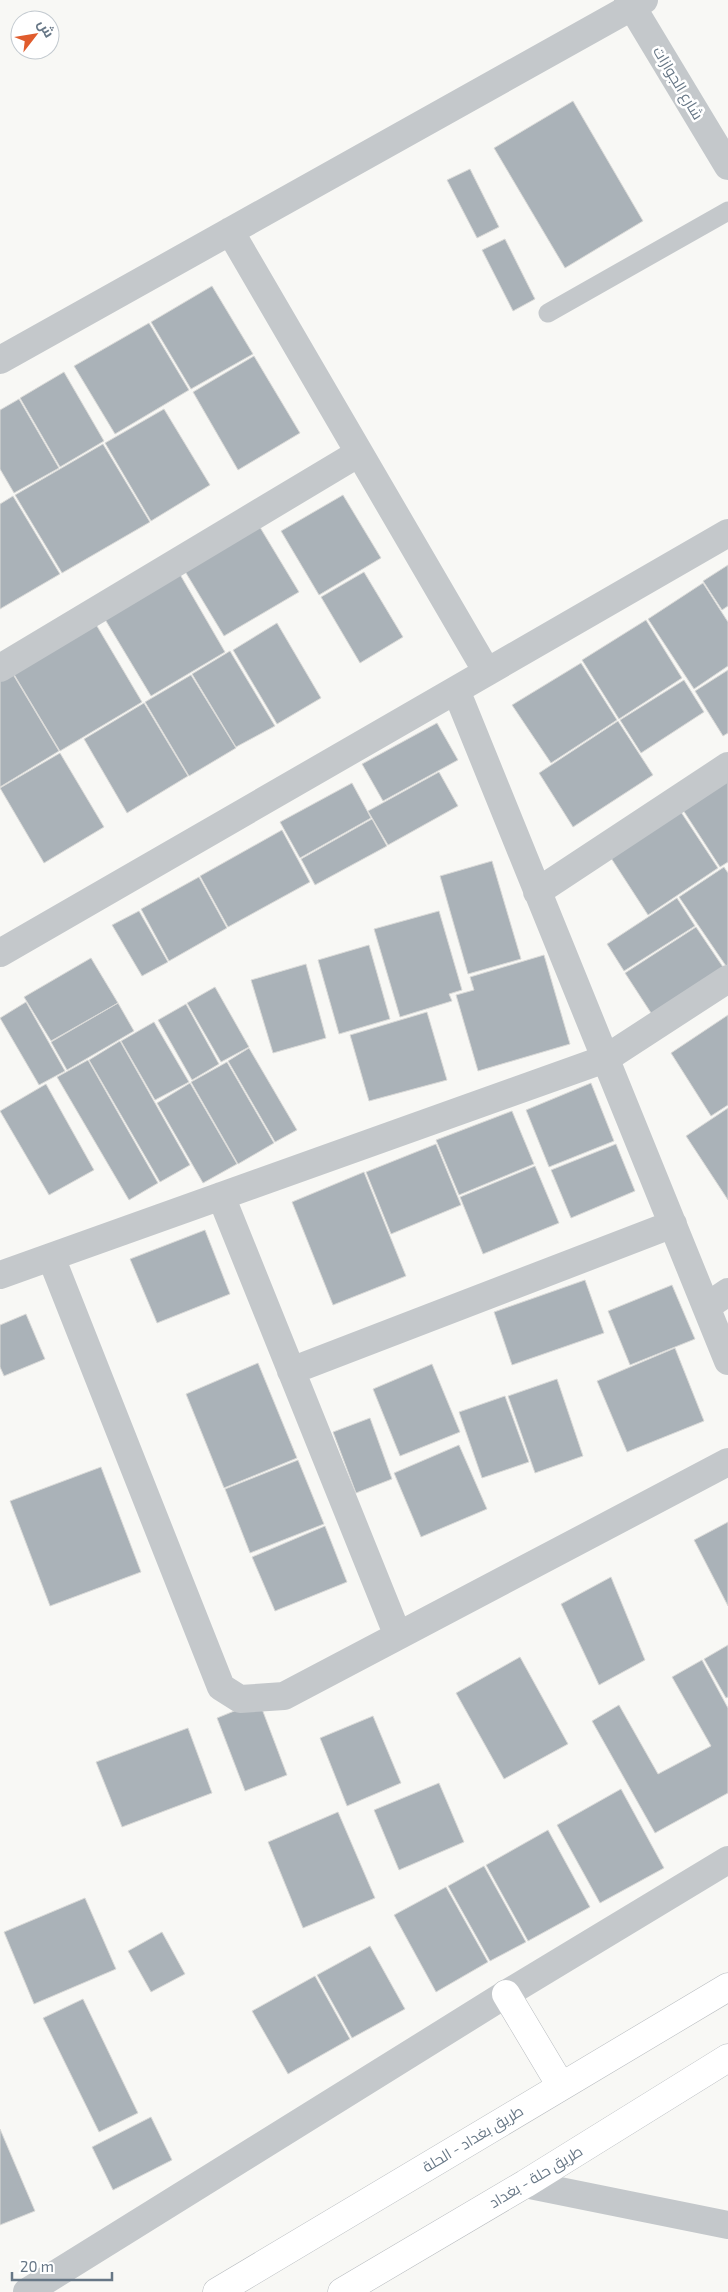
<svg xmlns="http://www.w3.org/2000/svg" width="728" height="2292" font-family="'Exo 2',Cairo,sans-serif">
<style>
.building{fill:#aab2b8;stroke:#dadad8}
.lines{fill:none;stroke-linecap:round;stroke-linejoin:round}
.primary-casing{stroke:#b7bbbf;stroke-width:29}
.lane{stroke:#c4c8cb;stroke-width:19}
.street{stroke:#c4c8cb;stroke-width:28}
.primary{stroke:#fff;stroke-width:28}
.labels{text-anchor:middle;stroke-width:5;stroke-linejoin:round;paint-order:stroke}
.street-label{font-size:15px;fill:#677786;stroke:#fff}
</style>
<rect width="100%" height="100%" fill="#f8f8f5"/>
<!-- building -->
<path class="building" d="M573 101 643 221 565 268 494 148Z
M470 169 499 227 477 238 447 180Z
M505 239 535 299 513 311 482 250Z
M212 286 253 354 191 389 151 322Z
M149 323 189 390 115 434 74 366Z
M254 356 300 433 238 470 193 392Z
M64 372 104 441 60 467 20 398Z
M19 399 59 468 14 493 0 469V410Z
M164 409 210 485 151 521 105 443Z
M103 444 150 522 62 573 15 495Z
M343 495 381 558 319 595 281 531Z
M13 496 60 574 0 609V504Z
M258 524 299 592 224 636 183 568Z
M728 565V606L722 610 703 581Z
M178 571 225 652 151 696 103 616Z
M364 572 403 637 360 663 321 597Z
M703 583 728 622V666L694 689 648 619Z
M646 620 682 678 619 719 582 660Z
M94 621 142 702 60 751 12 671Z
M277 623 321 698 277 724 233 650Z
M230 651 275 726 236 747 192 674Z
M581 663 617 720 551 763 512 705Z
M728 670V733L723 736 695 691Z
M11 671 59 751 0 787V678Z
M191 675 236 748 189 776 145 702Z
M684 680 704 712 641 753 620 720Z
M144 703 188 776 127 813 84 739Z
M618 721 653 775 573 827 539 773Z
M437 723 458 760 383 801 362 764Z
M60 753 104 827 44 863 0 788Z
M439 772 458 806 388 845 368 811Z
M728 781V862L720 867 683 810Z
M352 783 371 818 300 858 280 822Z
M681 812 718 868 648 915 611 858Z
M372 819 387 846 315 885 301 859Z
M282 830 310 882 228 927 200 876Z
M492 861 521 959 468 974 440 876Z
M724 867 728 873V965L726 966 679 897Z
M199 877 227 928 169 961 141 909Z
M677 898 695 926 624 971 607 944Z
M139 911 168 962 142 976 112 925Z
M439 911 462 990 449 994 452 1001 400 1017 374 929Z
M696 927 725 970 653 1016 625 973Z
M369 945 390 1019 339 1034 318 960Z
M544 955 570 1044 478 1071 456 995 474 990 470 977Z
M91 958 118 1003 51 1041 24 997Z
M306 964 326 1038 273 1053 251 980Z
M215 987 249 1047 221 1062 187 1003Z
M26 1002 65 1071 39 1085 0 1018Z
M118 1003 134 1031 67 1070 51 1042Z
M186 1004 219 1064 192 1080 158 1020Z
M427 1012 447 1080 369 1101 350 1035Z
M728 1015V1105L711 1116 671 1053Z
M154 1022 189 1082 155 1100 121 1041Z
M120 1041 190 1165 160 1182 89 1060Z
M249 1048 297 1130 275 1142 228 1061Z
M88 1060 158 1183 129 1200 57 1077Z
M227 1062 274 1143 238 1164 191 1082Z
M190 1083 237 1164 203 1183 157 1103Z
M591 1083 614 1141 549 1167 526 1110Z
M46 1084 94 1170 49 1195 0 1111Z
M728 1108V1200L686 1136Z
M512 1111 534 1164 459 1195 436 1140Z
M436 1144 461 1205 391 1234 366 1172Z
M616 1144 635 1191 571 1218 551 1170Z
M535 1166 559 1223 483 1254 460 1197Z
M364 1172 406 1276 333 1305 292 1202Z
M205 1230 230 1294 157 1323 130 1259Z
M585 1280 604 1333 512 1365 494 1312Z
M672 1285 695 1339 630 1365 608 1311Z
M26 1314 45 1359 4 1376 0 1367V1325Z
M675 1348 704 1421 627 1452 597 1381Z
M258 1363 297 1458 224 1488 186 1394Z
M432 1364 460 1432 400 1456 373 1389Z
M557 1379 583 1456 535 1473 508 1396Z
M505 1396 529 1462 482 1478 459 1412Z
M370 1418 392 1479 356 1493 333 1432Z
M459 1445 487 1509 421 1537 394 1473Z
M298 1460 324 1524 250 1553 225 1489Z
M101 1467 141 1572 50 1606 10 1501Z
M728 1522V1606L694 1540Z
M325 1526 347 1582 275 1611 252 1557Z
M611 1577 645 1660 599 1685 561 1604Z
M728 1645V1697L726 1698 704 1659Z
M520 1657 568 1744 504 1779 456 1693Z
M702 1660 728 1708V1793L655 1833 592 1721 619 1705 658 1774 711 1746 672 1677Z
M259 1701 287 1775 245 1791 217 1718Z
M373 1716 401 1783 347 1806 320 1738Z
M188 1728 212 1793 122 1827 96 1762Z
M439 1783 464 1842 399 1870 374 1810Z
M621 1789 664 1868 600 1903 557 1825Z
M338 1812 375 1898 303 1928 268 1842Z
M548 1830 590 1907 528 1941 486 1865Z
M484 1866 526 1942 490 1961 448 1886Z
M446 1887 488 1962 436 1992 394 1915Z
M85 1898 116 1969 34 2004 4 1932Z
M162 1932 185 1974 151 1992 128 1951Z
M370 1946 405 2009 352 2038 317 1975Z
M315 1976 350 2039 288 2074 252 2011Z
M83 1999 138 2113 99 2132 43 2018Z
M151 2117 172 2160 113 2190 92 2147Z
M0 2129 35 2211 0 2225Z"/>
<g class="lines">
<defs>
<path id="primary" d="M506 1994 561 2086
M217 2292 728 1987
M342 2292 525 2184 728 2058"/>
</defs>
<!-- primary casing -->
<use href="#primary" class="primary-casing"/>
<!-- lane -->
<path class="lane" d="M548 313 728 211"/>
<!-- street -->
<path class="street" d="M628 0 728 166
M230 231 487 672
M0 360 644 0
M0 668 359 453
M456 690 728 1361
M537 892 728 766
M0 953 728 533
M221 1196 398 1636
M51 1257 221 1687 240 1699 284 1696 728 1462
M0 1275 605 1059 728 979
M706 1307 728 1292
M291 1371 673 1224
M525 2184 728 2225
M27 2292 506 1994 728 1860"/>
<!-- primary -->
<use href="#primary" class="primary"/>
</g>
<g class="labels">
<!-- street labels -->
<g class="street-label">
<text transform="translate(678 83) rotate(59)" y="5">شارع الجوازات</text>
<text transform="translate(473 2139) rotate(-31)" y="5">طريق بغداد - الحلة</text>
<text transform="translate(536 2177) rotate(-31)" y="5">طريق حلة - بغداد</text>
</g>
</g>
<!-- north arrow -->
<g transform="translate(35 35) rotate(59)"><circle r="24" fill="#ffffff" stroke="#c2c9cf"/>
<path d="M0-4L9 19L0 12L-9 19Z" fill="#e05c2d"/>
<text y="-8" font-size="14" font-weight="bold" text-anchor="middle" fill="#677786">ش</text>
</g>
<!-- scale -->
<path d="M12 2272v8h100v-8" fill="none" stroke="#677786" stroke-width="2.5"/>
<text x="20" y="2272" font-size="15" fill="#677786" stroke="#ffffff" stroke-width="4" paint-order="stroke">20 m</text>
</svg>
